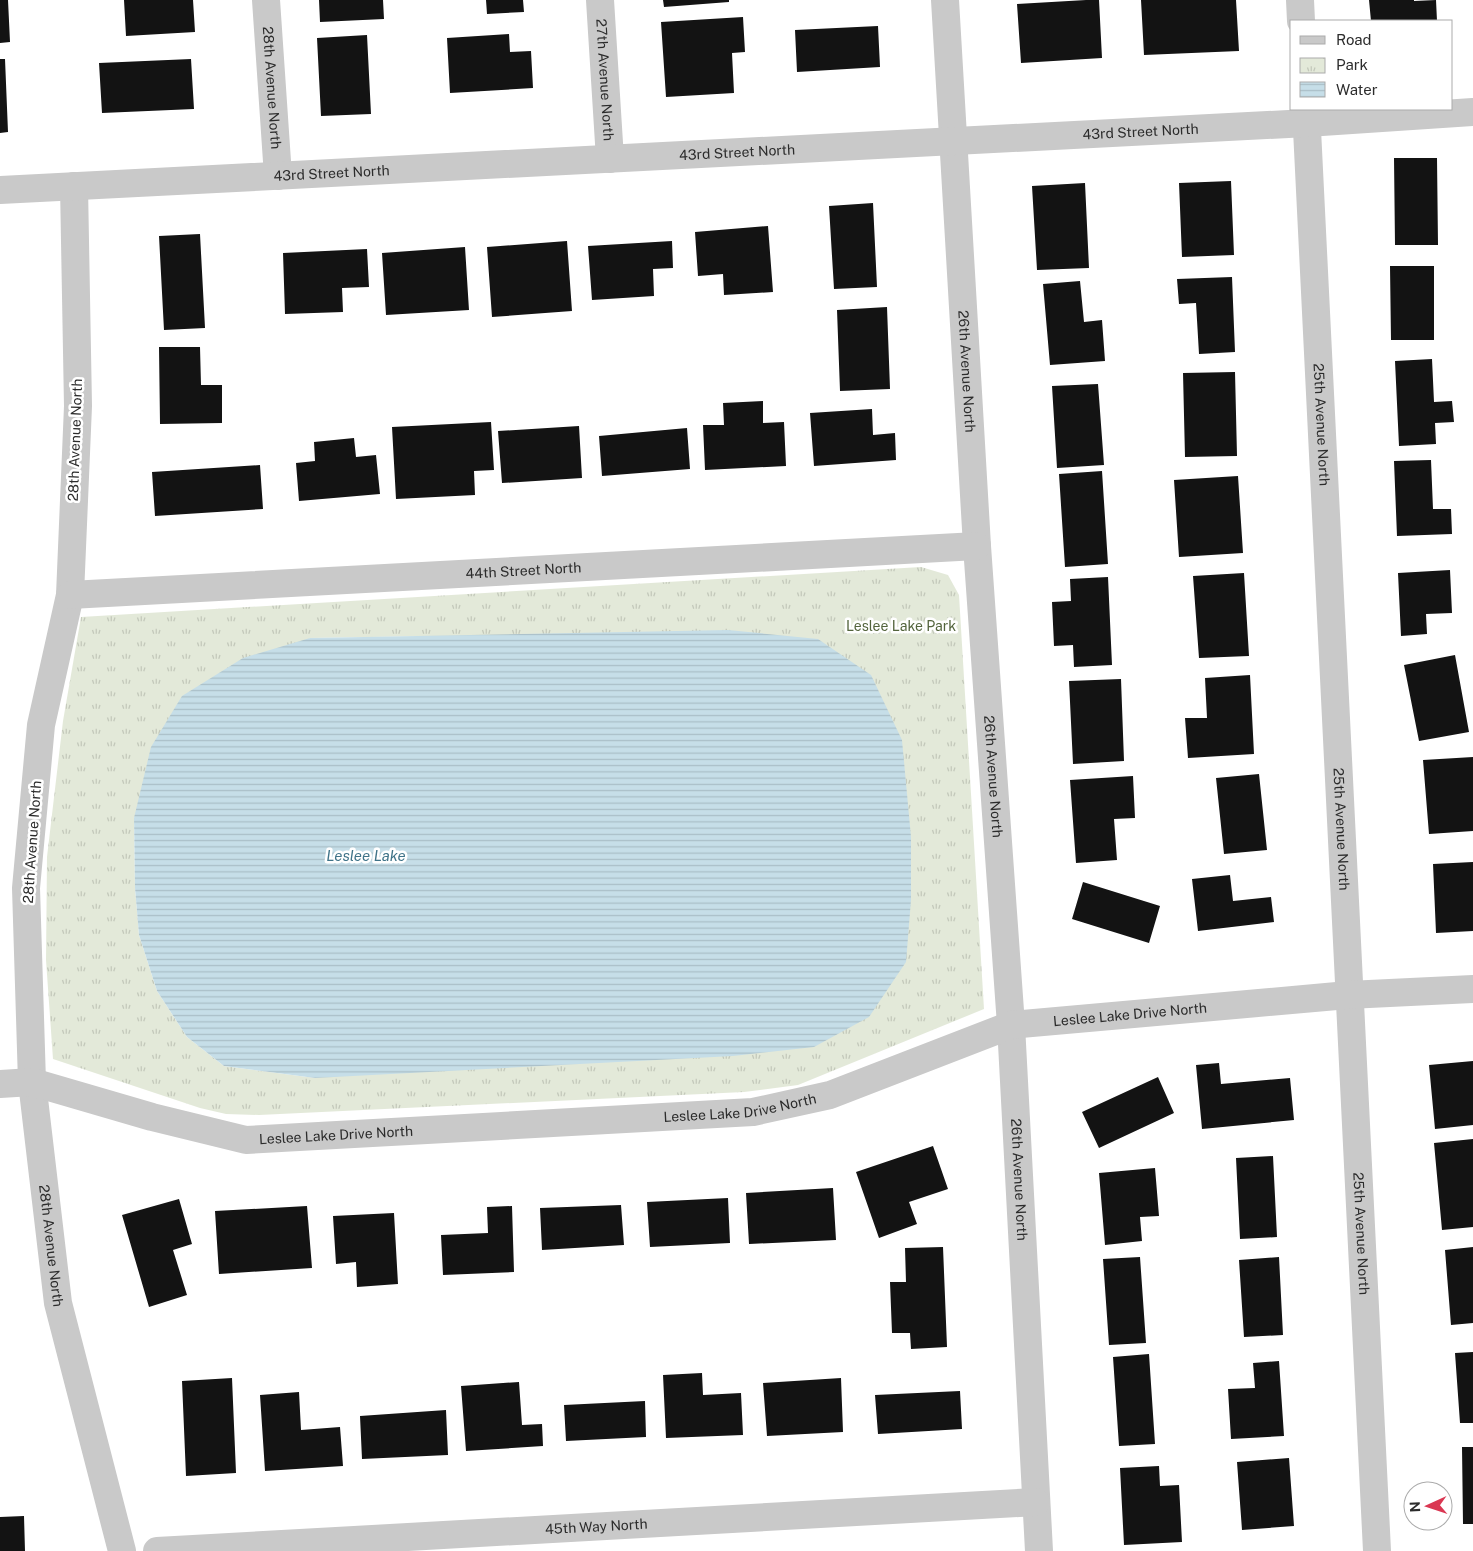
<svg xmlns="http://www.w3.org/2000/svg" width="1473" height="1551" font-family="'Public Sans',sans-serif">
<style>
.park{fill:url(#park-tufts);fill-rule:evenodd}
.water{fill:url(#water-rules)}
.building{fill:#131313}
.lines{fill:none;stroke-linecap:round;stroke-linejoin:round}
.minor{stroke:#c9c9c9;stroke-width:28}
.labels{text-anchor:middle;stroke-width:5;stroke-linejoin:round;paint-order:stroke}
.street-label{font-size:14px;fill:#2c2c2c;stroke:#fff}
.park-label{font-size:14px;fill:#53643c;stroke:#fff}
.water-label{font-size:15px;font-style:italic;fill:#3f7388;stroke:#fff}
</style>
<defs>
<pattern id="park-tufts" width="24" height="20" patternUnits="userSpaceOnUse" patternTransform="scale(1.25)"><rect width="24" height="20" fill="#e3e9d9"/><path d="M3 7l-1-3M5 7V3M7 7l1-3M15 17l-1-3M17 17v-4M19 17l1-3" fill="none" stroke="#c3c8ba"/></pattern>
<pattern id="water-rules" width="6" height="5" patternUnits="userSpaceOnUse" patternTransform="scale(1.25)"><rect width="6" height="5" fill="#c6dee8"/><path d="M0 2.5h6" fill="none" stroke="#aabfc7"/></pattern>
</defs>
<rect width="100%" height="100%" fill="#fff"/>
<!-- park -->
<path class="park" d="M921 567 948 575 959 595 984 1009 798 1085 744 1092 259 1115 226 1114 200 1108 53 1059 46 960 47 857 63 721 81 617ZM433 636 315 1078 224 1066 187 1037 157 991 139 935 135 888 134 818 310 638Z"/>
<!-- water -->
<path class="water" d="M728 630 818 639 871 675 902 740 911 837V900L906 962 869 1017 814 1047 733 1056 315 1078 224 1066 187 1037 157 991 139 935 135 888 134 818 151 747 182 696 243 658 310 638Z"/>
<!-- building -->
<path class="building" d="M0 0H8L10 42 0 43Z
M124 0H193L195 32 126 36Z
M319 0H383L384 19 320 22Z
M486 0H523L524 12 487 14Z
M663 0H729V2L664 7Z
M1086 0H1099L1102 58 1021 63 1017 4Z
M1141 0H1236L1239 51 1144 55Z
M1369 0H1414V1L1436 0 1437 21H1371Z
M743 17 745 52 732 53 734 93 666 97 661 22Z
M878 26 880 67 797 72 795 30Z
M509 34 510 52 531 51 533 88 450 93 447 38Z
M367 35 371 114 321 116 317 38Z
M0 59H5L8 132 0 133Z
M191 59 194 109 102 113 99 63Z
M1394 158H1437L1438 245H1395Z
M1231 181 1234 255 1182 257 1179 183Z
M1085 183 1089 268 1037 270 1032 186Z
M873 203 877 287 834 289 829 206Z
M768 226 773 292 724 295 723 274 698 276 695 232Z
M200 234 205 328 164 330 159 236Z
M567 241 572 311 492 317 487 247Z
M672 241 673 268 653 269 654 296 592 300 588 246Z
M465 247 469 310 386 315 382 253Z
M367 249 369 287 342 288 343 312 285 314 283 253Z
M1390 266H1434V340H1391Z
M1232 277 1235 352 1199 354 1196 303 1179 304 1177 279Z
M1080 281 1084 322 1102 320 1105 361 1050 365 1043 284Z
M887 307 890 389 840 391 837 310Z
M159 347H200L201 385H222V423L160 424Z
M1432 359 1434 402 1452 401 1454 422 1435 423 1436 444 1399 446 1395 361Z
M1235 372 1237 456 1185 457 1183 373Z
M1098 384 1104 465 1057 468 1052 386Z
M763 401V423L784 422 786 466 705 470 703 425H724L723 403Z
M872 409 873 435 895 433 896 460 814 466 810 413Z
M491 422 494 470 474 471 475 495 396 499 392 427Z
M579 426 582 478 502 483 498 431Z
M687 428 690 469 602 476 599 436Z
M354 438 356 457 376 455 380 494 299 501 296 463 315 461 314 442Z
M1431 460 1433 509H1451L1452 534 1397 536 1394 461Z
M260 465 263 509 155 516 152 472Z
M1102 471 1108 564 1065 567 1059 474Z
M1238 476 1243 553 1179 557 1174 480Z
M1450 570 1452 613 1426 614 1427 634 1401 636 1398 573Z
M1244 573 1249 656 1199 658 1193 576Z
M1108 577 1112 665 1074 667 1073 645 1054 646 1052 602 1071 601 1070 579Z
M1455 655 1469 732 1419 741 1404 665Z
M1250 675 1254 754 1188 758 1185 718H1207L1205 678Z
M1121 679 1124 761 1073 764 1069 681Z
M1473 757V831L1429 834 1423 760Z
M1259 774 1267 850 1224 854 1216 778Z
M1133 776 1135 818 1114 819 1117 860 1076 863 1070 780Z
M1473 862V931L1436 933 1433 864Z
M1230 875 1233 901 1271 897 1274 922 1198 931 1192 879Z
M1083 882 1160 906 1149 943 1072 919Z
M1473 1061V1125L1435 1129 1429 1065Z
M1219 1063 1221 1084 1290 1078 1294 1120 1202 1129 1196 1065Z
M1158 1077 1174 1113 1099 1148 1082 1112Z
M1473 1139V1227L1442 1230 1434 1143Z
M933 1146 948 1189 909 1202 917 1224 879 1238 856 1172Z
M1273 1156 1277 1237 1240 1239 1236 1158Z
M1155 1168 1159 1216 1140 1217 1142 1241 1105 1245 1099 1173Z
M833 1188 836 1240 749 1244 746 1193Z
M728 1198 730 1243 650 1247 647 1202Z
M179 1199 192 1244 173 1250 187 1295 149 1307 122 1215Z
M621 1205 624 1245 542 1250 540 1208Z
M307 1206 312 1268 219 1274 215 1211Z
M512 1206 514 1272 443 1275 441 1235 488 1233 487 1207Z
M394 1213 398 1284 357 1287 356 1262 336 1264 333 1216Z
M943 1247 947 1347 911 1349 910 1333H892L890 1282H906L905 1248Z
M1473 1247V1323L1451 1325 1445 1250Z
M1140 1257 1146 1343 1109 1345 1103 1259Z
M1279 1257 1283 1335 1244 1337 1239 1260Z
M1473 1352V1423H1460L1455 1353Z
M1149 1354 1155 1444 1119 1446 1113 1357Z
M1279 1361 1284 1436 1231 1439 1228 1389 1255 1388 1253 1363Z
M702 1373 703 1395 741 1393 743 1435 666 1438 663 1375Z
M232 1378 236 1473 186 1476 182 1381Z
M841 1378 843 1432 767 1436 763 1383Z
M519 1382 522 1425 542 1424 543 1446 466 1451 461 1386Z
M960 1391 962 1429 878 1434 875 1395Z
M299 1392 301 1430 340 1427 343 1466 265 1471 260 1395Z
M645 1401 646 1437 566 1441 564 1405Z
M446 1410 448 1455 362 1459 360 1416Z
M1462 1447H1473V1524H1463Z
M1289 1458 1294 1526 1242 1530 1237 1462Z
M1159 1466 1160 1486 1179 1485 1182 1542 1124 1545 1120 1468Z
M24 1516 25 1551H0V1517Z"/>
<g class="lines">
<!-- minor -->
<g class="minor">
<path id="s1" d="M266 0 278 176"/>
<path id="s2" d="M600 0 610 159"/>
<path id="s3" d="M945 0 977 546 1011 1025 1039 1551"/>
<path d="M1300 0 1301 21"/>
<path id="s4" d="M1306 109 1377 1551"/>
<path id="s5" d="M74 186 78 406 70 595 41 725 26 888 32 1082 58 1303 122 1551"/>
<path id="s6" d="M0 190 1307 123 1473 112"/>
<path id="s7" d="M70 595 977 546"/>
<path id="s8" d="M0 1084 32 1082 152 1117 246 1140 753 1112 830 1095 1011 1025 1348 995 1473 989"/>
<path id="s9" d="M157 1551 1036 1502"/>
</g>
</g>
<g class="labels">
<!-- street labels -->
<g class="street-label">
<text dy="5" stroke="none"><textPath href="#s2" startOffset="80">27th Avenue North</textPath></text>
<text dy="5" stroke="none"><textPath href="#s1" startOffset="88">28th Avenue North</textPath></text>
<text dy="5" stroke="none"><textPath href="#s6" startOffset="1142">43rd Street North</textPath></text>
<text dy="5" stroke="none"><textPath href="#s6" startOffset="738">43rd Street North</textPath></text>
<text dy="5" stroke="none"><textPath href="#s6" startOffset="332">43rd Street North</textPath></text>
<text dy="5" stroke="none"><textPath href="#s3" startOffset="372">26th Avenue North</textPath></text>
<text dy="5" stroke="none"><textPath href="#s4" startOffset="316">25th Avenue North</textPath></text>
<text transform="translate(75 440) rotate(-88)" y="5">28th Avenue North</text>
<text dy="5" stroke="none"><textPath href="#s7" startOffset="454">44th Street North</textPath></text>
<text dy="5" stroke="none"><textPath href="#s3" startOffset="778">26th Avenue North</textPath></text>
<text dy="5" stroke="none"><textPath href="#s4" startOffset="721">25th Avenue North</textPath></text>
<text transform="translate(32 842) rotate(-86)" y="5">28th Avenue North</text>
<text dy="5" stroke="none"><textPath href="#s8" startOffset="1154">Leslee Lake Drive North</textPath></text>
<text dy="5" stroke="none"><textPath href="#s8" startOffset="749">Leslee Lake Drive North</textPath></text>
<text dy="5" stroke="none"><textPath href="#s8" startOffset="344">Leslee Lake Drive North</textPath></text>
<text dy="5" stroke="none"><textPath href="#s3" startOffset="1182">26th Avenue North</textPath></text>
<text dy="5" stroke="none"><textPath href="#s4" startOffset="1126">25th Avenue North</textPath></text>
<text dy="5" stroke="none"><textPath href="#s5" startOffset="1065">28th Avenue North</textPath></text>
<text dy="5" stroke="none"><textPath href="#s9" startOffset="440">45th Way North</textPath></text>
</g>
<!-- park labels -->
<g class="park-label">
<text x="901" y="631">Leslee Lake Park</text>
</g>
<!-- water labels -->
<g class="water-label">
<text x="366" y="861">Leslee Lake</text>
</g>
</g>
<!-- legend -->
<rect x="1290" y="20" width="162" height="90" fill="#ffffff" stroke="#ababab"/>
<rect x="1300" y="36" width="25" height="8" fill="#c9c9c9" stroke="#ababab"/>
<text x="1336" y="45" font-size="15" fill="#2c2c2c">Road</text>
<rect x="1300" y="58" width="25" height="15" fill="url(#park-tufts)" stroke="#ababab"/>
<text x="1336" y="70" font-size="15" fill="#2c2c2c">Park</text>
<rect x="1300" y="82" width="25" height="15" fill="url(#water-rules)" stroke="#ababab"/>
<text x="1336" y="95" font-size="15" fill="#2c2c2c">Water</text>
<!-- north arrow -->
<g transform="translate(1428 1506) rotate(267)"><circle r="24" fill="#ffffff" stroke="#ababab"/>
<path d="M0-4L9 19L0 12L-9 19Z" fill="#da3752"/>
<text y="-8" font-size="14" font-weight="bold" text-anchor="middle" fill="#2c2c2c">N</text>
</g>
</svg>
